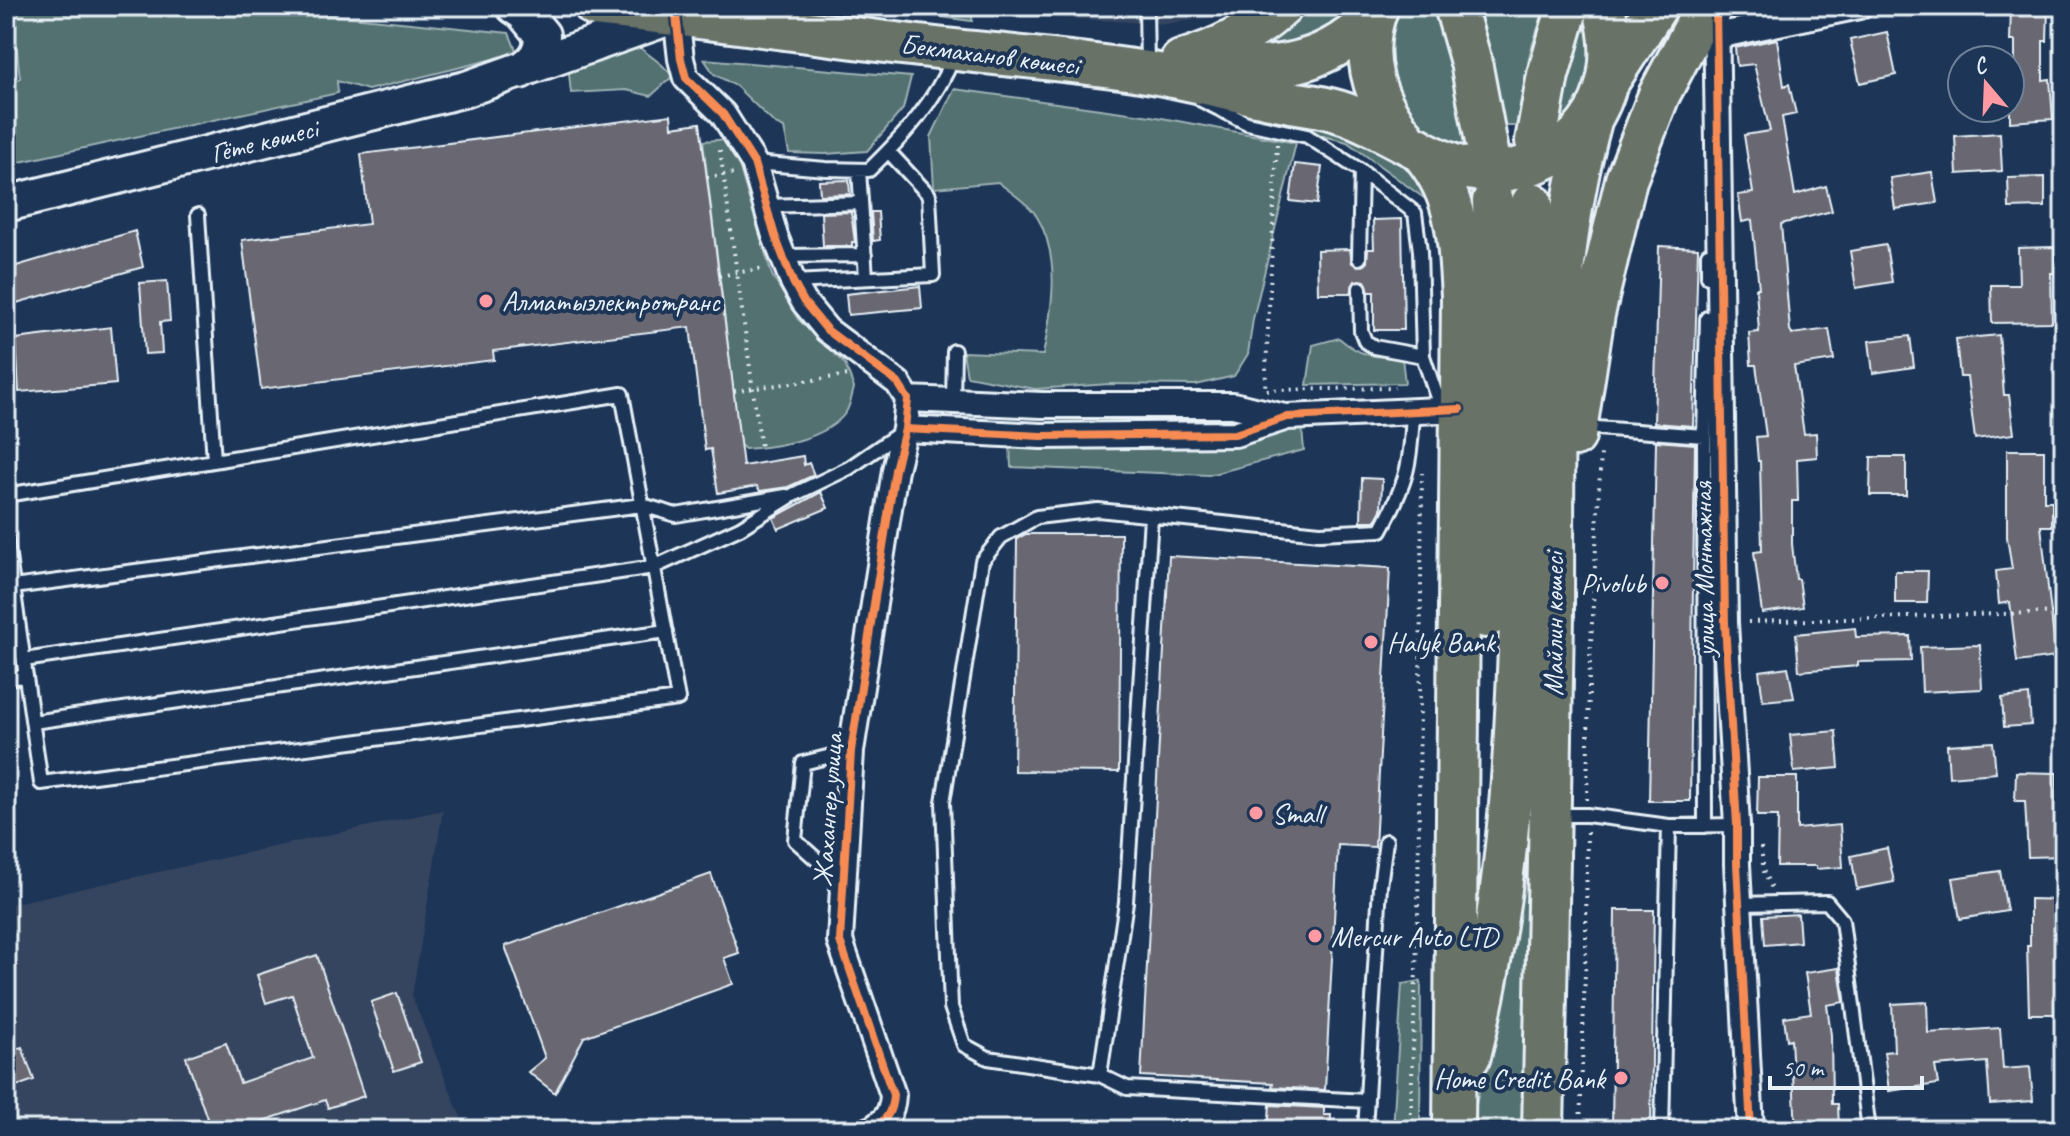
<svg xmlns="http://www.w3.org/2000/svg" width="2070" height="1136" font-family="Caveat,sans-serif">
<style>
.built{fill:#34445f}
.green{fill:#537170;stroke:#9eb1b4;stroke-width:2}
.building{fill:#696872;stroke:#e8f1f8;stroke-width:2}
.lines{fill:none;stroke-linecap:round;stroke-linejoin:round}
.service-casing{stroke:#e8f1f8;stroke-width:18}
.minor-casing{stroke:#e8f1f8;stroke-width:30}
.secondary-casing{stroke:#e8f1f8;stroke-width:40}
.primary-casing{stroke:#e8f1f8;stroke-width:46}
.path{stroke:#e8f1f8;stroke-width:4;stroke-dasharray:2 6;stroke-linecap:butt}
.service{stroke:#1d3557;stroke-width:12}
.minor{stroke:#1d3557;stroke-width:24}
.secondary{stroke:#1d3557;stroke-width:34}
.primary{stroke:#697266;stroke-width:40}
.cycleway-casing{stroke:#1d3557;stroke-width:13}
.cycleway{stroke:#f68b52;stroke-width:8}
.poi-dot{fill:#ff9aa2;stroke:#1d3557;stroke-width:3}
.labels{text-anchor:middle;stroke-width:8;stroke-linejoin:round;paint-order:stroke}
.street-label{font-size:28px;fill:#e8f1f8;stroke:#1d3557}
.poi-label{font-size:28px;fill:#e8f1f8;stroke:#1d3557;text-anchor:start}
</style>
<rect width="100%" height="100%" fill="#1d3557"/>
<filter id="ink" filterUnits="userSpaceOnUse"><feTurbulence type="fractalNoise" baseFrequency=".0125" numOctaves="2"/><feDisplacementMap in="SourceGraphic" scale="16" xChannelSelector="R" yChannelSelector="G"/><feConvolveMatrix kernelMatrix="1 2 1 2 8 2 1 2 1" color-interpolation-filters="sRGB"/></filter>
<g filter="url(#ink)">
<!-- built -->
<path class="built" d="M990 6H1236L1206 18 1166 24 990 14Z
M443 810 412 996 466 1130H6V905Z"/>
<!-- green -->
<path class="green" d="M6 6H242L509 33 516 50 510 55 368 90 337 81 338 93 6 165V88L20 78 16 43 6 42Z
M858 6H973L972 21Z
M1294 6H1351C1324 50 1264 50 1219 58Z
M1402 6H1437L1457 73 1469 150C1459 146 1448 143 1439 138 1392 113 1380 52 1402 6Z
M1476 6H1545L1530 53 1516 126H1505Z
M1581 8C1600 51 1589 94 1557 127Z
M639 47 661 64 673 76 651 96 626 90 571 93 569 74 572 64 602 53Z
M704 59 911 77 903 109 867 151 825 154 789 153 784 128 775 124 736 86 714 74Z
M954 89 1151 116 1296 143 1253 319 1248 354 1234 376 1196 385 1110 384 1035 389 967 376 963 352 1043 355C1052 310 1062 257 1036 215 1028 203 1010 192 998 182L934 188 931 137Z
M1228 112 1348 128 1407 161 1437 194 1444 258 1428 201 1347 142Z
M731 139 772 275 798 319 845 364 854 388C852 395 850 406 846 412 827 440 774 447 745 449L740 445 703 141Z
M1339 338C1361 357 1374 357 1402 358L1405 383 1307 385 1313 345Z
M1213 413 1199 427 1058 430 1056 415Z
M1282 427 1302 429 1304 450 1209 475 1011 467 1010 443Z
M1527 841 1531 938 1528 1130H1474L1476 1105 1497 1008Z
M1421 981 1420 1130H1393L1402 984Z"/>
<!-- building -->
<path class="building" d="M2011 6H2048L2047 41H2043V80L2050 79 2053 119 2010 122V82H2015V41H2010Z
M1887 32 1896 75 1860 83 1850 40Z
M1777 39 1784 86 1789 84 1796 114 1782 117 1795 195 1826 186 1832 211 1781 224 1790 330 1792 334 1829 329 1834 360 1794 366 1804 434 1816 433 1817 457 1797 459 1798 501H1792V544L1796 579H1799L1803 607 1762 613 1754 552 1762 551 1760 461H1758L1756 437 1766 436 1756 365H1751L1749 333 1759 332 1756 288H1759L1752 220 1742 222 1738 195 1753 193 1744 135 1770 131 1754 64 1737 66 1735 48Z
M671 115 672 127 700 123 743 466 803 456 804 465 809 463 814 475 788 487 760 491 757 486 718 493 711 449 705 450 690 327 493 351 494 360 261 389 242 240 369 224 361 154Z
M2000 133 2002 171 1957 174 1955 136Z
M1295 164 1322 167 1317 204 1290 201Z
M1932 172 1937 203 1895 209 1890 178Z
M2045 177V207L2009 208 2008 178Z
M849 180 850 194 820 195 819 181Z
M851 212 855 242H852V246H823L821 213Z
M871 212H878L880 240 873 241Z
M1402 219 1404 330H1374V292H1369L1365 281H1355L1351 293H1318L1317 250 1350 249 1352 263 1363 266 1367 262 1368 249H1374L1373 220Z
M135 231 143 267 6 306V269Z
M1886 245 1892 282 1856 288 1850 251Z
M1659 246 1698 248 1693 426 1654 423Z
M2055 247V273H2051L2052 322 1992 323 1991 285H2019L2018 248Z
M167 281 170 321 160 322 162 353 145 354 140 283Z
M920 286 922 308 848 315 846 294Z
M111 327 116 384 19 392 16 339Z
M1999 335 2004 395H2009L2014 434 1975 439 1967 377H1960L1956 339Z
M1910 336 1914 367 1873 373 1869 341Z
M1656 441 1695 444 1690 801H1649Z
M2007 450H2044V501H2052V526H2041L2056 657 2017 662 2010 602 1999 604 1996 571 2012 569 2007 537Z
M1871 457H1906V495H1870Z
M1362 478 1382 479 1381 510 1375 521H1361Z
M821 492 828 508 778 529 773 518Z
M1026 534H1121L1119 772 1014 771 1017 539Z
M1169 556 1390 568 1375 847 1338 845 1325 1090 1272 1087 1273 1083 1141 1076Z
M1895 571H1928L1927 603H1895Z
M1855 628 1856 637 1910 636 1911 661 1858 662V666L1799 671 1796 634Z
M1980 645 1982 689 1922 692 1920 647Z
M1788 667 1794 698 1763 701 1759 671Z
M2029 695 2031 725 2004 727 2002 698Z
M1836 731 1839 768 1794 772 1790 735Z
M1993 742 1996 773 1949 777 1947 745Z
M2016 772 2057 773 2056 820 2064 819V856L2028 857 2025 801H2015Z
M1758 777H1797V829L1840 825 1843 867 1816 869V866H1777L1778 816H1757Z
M1887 848 1894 882 1857 889 1851 856Z
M2000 871 2007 911 1960 919 1953 878Z
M711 874 739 953 724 958 733 984 584 1037 555 1093 528 1072 545 1058 505 946Z
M2030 899 2064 900V1014H2029L2027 946H2030Z
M1615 910H1654L1651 1130H1612Z
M1798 914 1800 942 1765 945 1763 916Z
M317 955 364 1096 328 1108 325 1100 251 1125 253 1130H211L186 1057 226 1043 240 1083 313 1058 292 995 266 1003 257 975Z
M1839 968 1844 1002 1827 1005 1831 1035 1832 1104H1838L1839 1130H1796L1791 1039 1787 1040 1784 1017 1811 1013 1805 973Z
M397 993 421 1062 394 1071 371 1002Z
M1927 1002 1928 1033 2000 1028 2003 1069 2030 1067 2033 1101 1990 1104 1987 1062 1935 1066 1938 1084 1889 1091 1884 1052 1894 1051 1892 1004Z
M22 1047 34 1080 6 1090V1052Z
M1270 1105 1324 1108V1115H1331L1330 1130H1268Z"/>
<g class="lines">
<defs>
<path id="service" d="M1146 6 1147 67
M1201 100 1247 123 1307 136 1361 171 1415 213 1420 251 1423 356 1441 409
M754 163 826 169 869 170C904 136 935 102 954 56
M859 170 866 278
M766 206 861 203
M198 215 214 461
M783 256 865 255
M1359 258 1361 171
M1708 277V254
M793 282 933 275 929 195 888 151
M1360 288 1361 331 1365 341 1374 347 1423 356
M953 401 954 351
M1583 427 1704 436
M6 495 622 394 678 699 41 783 6 536
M1151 517 1126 902 1100 1075 1127 1088 1367 1101
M13 587 642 505 676 515 786 496
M24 660 654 567 740 528 793 495 849 468 903 431
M6 678 26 676
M33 722 666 631
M1553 815H1587L1669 826 1737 825
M1705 826 1704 436 1707 318
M843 870 825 867 795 840 803 763 851 751
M1740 904 1827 902 1842 920 1869 1130
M1100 1075 988 1058 964 1045 951 1007 943 802 982 561 1001 537 1037 517 1098 510 1320 533 1381 530C1407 482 1411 465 1413 410
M1365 1130 1380 886 1386 841
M1662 1130 1669 826"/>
<path id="minor" d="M1716 6 1725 623 1737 825V864L1751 1130
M676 15 681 59 686 78 723 114 754 163 775 236 793 282 804 302 827 330 898 383 908 399 905 429 895 470 851 751 840 941 893 1095C892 1113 886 1121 870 1130
M1717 36 1859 6
M908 399 1042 405H1233L1285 417
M905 429 1041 436 1235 434 1287 417 1460 409"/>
<path id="secondary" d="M514 6 523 12 542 35C542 53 535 61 520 71
M6 204 466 89 676 15"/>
<path id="primary" d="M595 6C704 17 811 33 919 46 995 55 1072 60 1147 72 1188 79 1230 90 1271 98 1290 103 1311 104 1330 109 1389 123 1443 179 1504 171 1588 159 1628 85 1603 6
M1378 6C1358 57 1374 101 1407 141
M1455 6 1471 62 1488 152
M1181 61C1218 50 1253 33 1282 6
M1207 70C1277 67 1323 69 1375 15
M1610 79 1657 6
M1536 141 1548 75 1568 6
M1418 148C1459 194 1458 237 1462 296L1454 1130
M1575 436 1594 314 1626 180 1659 95 1706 6
M1486 617 1495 277 1493 201
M1470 1056C1511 892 1517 730 1522 561 1525 442 1529 322 1532 203
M1543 1130C1547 958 1551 787 1553 615 1554 450 1547 281 1591 121"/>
</defs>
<!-- service casing -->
<use href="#service" class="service-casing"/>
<!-- minor casing -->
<use href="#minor" class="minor-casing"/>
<!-- secondary casing -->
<use href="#secondary" class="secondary-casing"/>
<!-- primary casing -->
<use href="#primary" class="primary-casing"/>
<!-- path -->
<path class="path" d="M1277 144 1265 390 1395 388
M720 150 761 448
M707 177 736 173
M719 276 764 268
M734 391 849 375
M1748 622 2064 612
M1587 800 1589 680 1601 453
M1761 847 1764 873 1772 888
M1410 1130 1418 916 1422 473
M1580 1130 1586 940 1587 828"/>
<!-- service -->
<use href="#service" class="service"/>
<!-- minor -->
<use href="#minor" class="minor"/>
<!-- secondary -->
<use href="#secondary" class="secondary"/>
<!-- primary -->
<use href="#primary" class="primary"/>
<defs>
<path id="cycleway" d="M1716 6 1725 623 1737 825V864L1751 1130
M676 15 681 59 686 78 723 114 754 163 775 236 793 282 804 302 827 330 898 383 908 399 905 429 895 470 851 751 840 941 893 1095C892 1113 886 1121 870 1130
M905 429 1041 436 1235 434 1287 417 1460 409"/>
</defs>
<!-- cycleway casing -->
<use href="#cycleway" class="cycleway-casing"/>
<!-- cycleway -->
<use href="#cycleway" class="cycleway"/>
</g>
</g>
<!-- markers -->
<g class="poi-dot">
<circle cx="486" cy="301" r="8"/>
<circle cx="1662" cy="583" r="8"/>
<circle cx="1371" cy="642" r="8"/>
<circle cx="1256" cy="813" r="8"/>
<circle cx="1315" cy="936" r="8"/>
<circle cx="1621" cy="1078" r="8"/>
</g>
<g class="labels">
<!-- street labels -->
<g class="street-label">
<text transform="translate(990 54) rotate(7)" y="10">Бекмаханов көшесі</text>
<text transform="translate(264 140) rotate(-14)" y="10">Гёте көшесі</text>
<text transform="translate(1703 569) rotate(-91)" y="10">улица Монтажная</text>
<text transform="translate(1553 624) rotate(-90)" y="10">Майлин көшесі</text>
<text transform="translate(827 810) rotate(-86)" y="10">Жахангер улица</text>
</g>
<!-- poi labels -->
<g class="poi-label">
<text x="502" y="311">Алматыэлектротранс</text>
<text x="1646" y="593" text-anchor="end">Pivolub</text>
<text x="1387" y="652">Halyk Bank</text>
<text x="1272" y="823">Small</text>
<text x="1331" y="946">Mercur Auto LTD</text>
<text x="1605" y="1088" text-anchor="end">Home Credit Bank</text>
</g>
</g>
<!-- margin -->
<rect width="2070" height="1136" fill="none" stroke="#1d3557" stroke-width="32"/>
<rect x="16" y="16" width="2038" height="1104" fill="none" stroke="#e8f1f8" stroke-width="3" filter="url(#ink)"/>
<!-- north arrow -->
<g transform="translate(1986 84) rotate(341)"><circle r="38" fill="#1d3557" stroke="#6e8097" stroke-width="2"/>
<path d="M0-6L14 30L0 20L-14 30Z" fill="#ff9aa2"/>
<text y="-12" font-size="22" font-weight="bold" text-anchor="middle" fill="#e8f1f8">С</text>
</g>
<!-- scale -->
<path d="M1770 1076v12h152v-12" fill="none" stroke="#e8f1f8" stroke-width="4"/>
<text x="1782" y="1076" font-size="24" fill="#e8f1f8" stroke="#1d3557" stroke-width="6" paint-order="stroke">50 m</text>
</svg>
